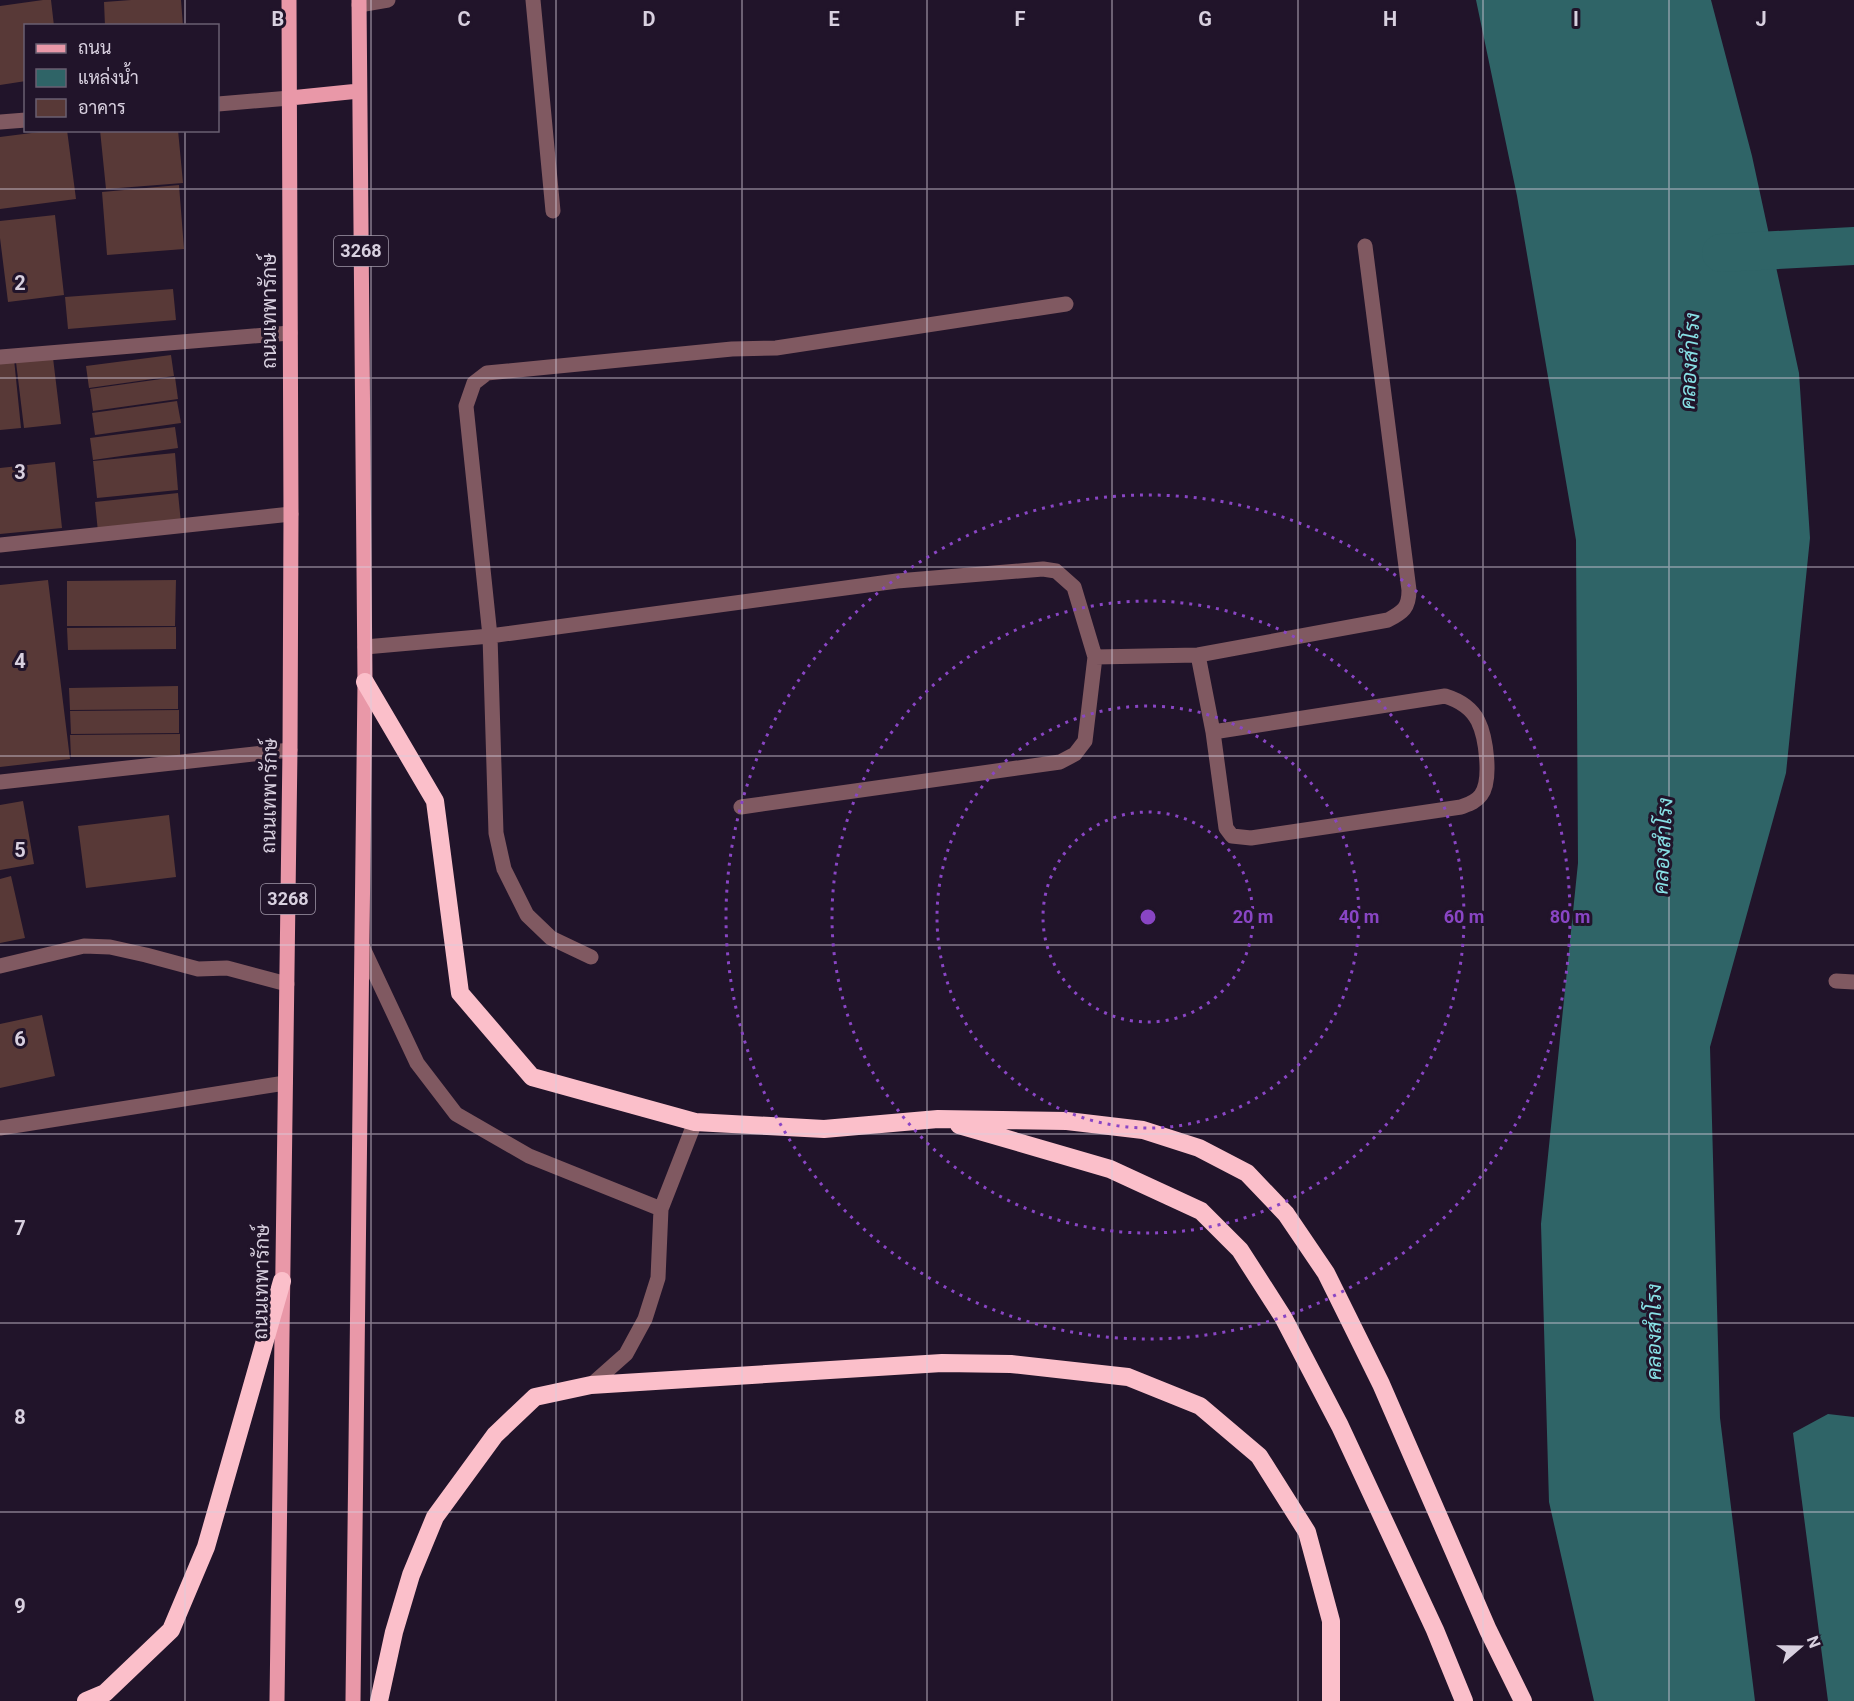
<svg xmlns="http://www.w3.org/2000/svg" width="1854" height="1701" font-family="Roboto,Sarabun,sans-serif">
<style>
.water{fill:#2f6467}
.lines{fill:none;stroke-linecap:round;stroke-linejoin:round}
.canal{stroke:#2f6467;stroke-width:38}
.building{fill:#583937}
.minor{stroke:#805961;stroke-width:15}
.major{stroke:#e998a8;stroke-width:15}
.highway{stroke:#fbbfca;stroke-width:18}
.grid{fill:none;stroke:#d8d0df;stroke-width:1.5;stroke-opacity:0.55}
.ring{fill:none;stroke:#8945c4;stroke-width:3;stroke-dasharray:3 6}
.labels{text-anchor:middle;stroke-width:6;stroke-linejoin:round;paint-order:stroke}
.shield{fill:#21142a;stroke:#a198a9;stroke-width:1.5}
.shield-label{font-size:18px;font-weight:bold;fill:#d8d0df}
.street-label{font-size:20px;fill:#d8d0df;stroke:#21142a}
.water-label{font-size:21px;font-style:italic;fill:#88e1e6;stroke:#21142a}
.grid-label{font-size:20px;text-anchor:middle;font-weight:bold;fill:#d8d0df;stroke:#21142a;stroke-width:6;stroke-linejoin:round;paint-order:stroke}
.centre{fill:#8945c4;stroke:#21142a;stroke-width:3}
.ring-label{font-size:18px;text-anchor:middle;font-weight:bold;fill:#8945c4;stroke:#21142a;stroke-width:6;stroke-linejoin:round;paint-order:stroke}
</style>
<rect width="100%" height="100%" fill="#21142a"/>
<!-- water -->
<path class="water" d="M1476 0H1711L1752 156 1799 373 1810 538 1786 773 1710 1047 1720 1418 1755 1701H1594L1549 1502 1541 1224 1578 863 1576 540 1517 196Z
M1828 1414 1854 1417V1701H1828L1793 1433Z"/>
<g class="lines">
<!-- canal -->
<path class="canal" d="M1721 253 1854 246"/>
</g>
<!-- building -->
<path class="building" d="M43 0H51L54 26H26V81L0 85V6Z
M131 0H181L183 26H105L104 2Z
M55 130H67L76 199 0 209V137Z
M100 130H178L183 183 106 189Z
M179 185 184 249 107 255 102 192Z
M55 215 64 295 8 302 0 238V221Z
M173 289 176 320 68 329 65 297Z
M171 355 174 376 89 388 86 366Z
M53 358 61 424 24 428 16 362Z
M14 359 21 428 0 430V360Z
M175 377 178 399 93 411 90 389Z
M177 401 181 423 95 435 92 413Z
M175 427 178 448 93 460 90 438Z
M175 453 178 490 97 498 93 461Z
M55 462 62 528 0 534V468Z
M178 493 181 523 98 532 95 502Z
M48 580 70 759 0 767V585Z
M176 580 175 626H67V581Z
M176 627V649L68 650 67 628Z
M178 686V709L70 710 69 688Z
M179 710V733L71 734 70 711Z
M180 734V757H71L70 735Z
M23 801 34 864 0 870V805Z
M169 815 176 877 86 888 78 826Z
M11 876 25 938 0 943V879Z
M42 1015 55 1076 0 1088V1024Z"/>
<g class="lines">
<!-- minor -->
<path class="minor" d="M533 0 553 211
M359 5 388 0
M218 104 290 98
M0 122 26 120
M0 357 290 333
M0 545 291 514
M365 647 490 636 897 581 1043 569 1056 571 1074 587 1095 657 1198 655 1388 620C1403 612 1409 608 1409 590L1365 246
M1198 655 1213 732 1226 828 1232 836 1251 838 1461 807C1469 804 1476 802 1481 795 1492 780 1486 737 1478 721 1471 707 1458 700 1445 696L1213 732
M0 782 290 750
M741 807 1060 762 1075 754 1085 741 1095 657
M362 946 417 1063 456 1114 529 1156 661 1209 695 1122
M591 957 551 938 527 915 504 869 496 833 490 636 466 406 474 383 487 373 732 349 776 348 1066 304
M0 966 84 946 110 947 146 955 198 969 227 968 287 984
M1836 981 1854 982
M0 1128 285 1083
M591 1385 626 1354 645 1319 658 1278 661 1209"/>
<!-- major -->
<path class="major" d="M290 98 359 91
M277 1701 290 750 291 514 289 0
M353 1701 365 682 359 0"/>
<!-- highway -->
<path class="highway" d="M365 682 435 801 460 993 532 1077 695 1122 824 1129 938 1119 1067 1121 1143 1130 1199 1148 1247 1173 1286 1214 1326 1273 1381 1384 1488 1630 1523 1701
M959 1125 1110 1169 1201 1211 1240 1250 1283 1317 1340 1426 1435 1630 1464 1701
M86 1701 105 1693 171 1630 206 1547 282 1281
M379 1701 394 1632 411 1575 435 1517 495 1435 535 1397 591 1385 942 1363 1011 1364 1128 1377 1200 1406 1259 1456 1307 1532 1331 1621V1701"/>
</g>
<!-- grid -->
<path class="grid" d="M185 0V26M371 0V1701M556 0V1701M742 0V1701M927 0V1701M1112 0V1701M1298 0V1701M1483 0V1701M1669 0V1701M185 130V1701M0 189H1854M0 378H1854M0 567H1854M0 756H1854M0 945H1854M0 1134H1854M0 1323H1854M0 1512H1854"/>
<!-- distance rings -->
<g class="ring">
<circle cx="1148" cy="917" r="105"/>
<circle cx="1148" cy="917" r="211"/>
<circle cx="1148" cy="917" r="316"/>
<circle cx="1148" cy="917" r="422"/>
</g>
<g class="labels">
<!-- shield labels -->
<g class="shield">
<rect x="334" y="236" width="54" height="30" rx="4.5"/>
<rect x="261" y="884" width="54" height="30" rx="4.5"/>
</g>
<g class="shield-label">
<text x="361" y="257">3268</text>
<text x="288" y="905">3268</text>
</g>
<!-- street labels -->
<g class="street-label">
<text transform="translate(269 311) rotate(-90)" y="7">ถนนเทพารักษ์</text>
<text transform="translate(269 796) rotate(-89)" y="7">ถนนเทพารักษ์</text>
<text transform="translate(261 1282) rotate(-89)" y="7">ถนนเทพารักษ์</text>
</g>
<!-- water labels -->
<g class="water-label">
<text transform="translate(1690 361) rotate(-87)" y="7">คลองสำโรง</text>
<text transform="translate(1663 846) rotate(-87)" y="7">คลองสำโรง</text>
<text transform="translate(1654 1332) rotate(-90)" y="7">คลองสำโรง</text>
</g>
</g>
<g class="grid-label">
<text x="278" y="26">B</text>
<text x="464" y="26">C</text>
<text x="649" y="26">D</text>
<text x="834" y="26">E</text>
<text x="1020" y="26">F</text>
<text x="1205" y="26">G</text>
<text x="1390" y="26">H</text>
<text x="1576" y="26">I</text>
<text x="1761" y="26">J</text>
<text x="20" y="290">2</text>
<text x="20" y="479">3</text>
<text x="20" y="668">4</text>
<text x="20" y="857">5</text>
<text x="20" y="1046">6</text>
<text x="20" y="1235">7</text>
<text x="20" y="1424">8</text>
<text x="20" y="1613">9</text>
</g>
<circle cx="1148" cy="917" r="9" class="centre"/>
<g class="ring-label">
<text x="1253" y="923">20 m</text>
<text x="1359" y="923">40 m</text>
<text x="1464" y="923">60 m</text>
<text x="1570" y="923">80 m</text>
</g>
<!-- legend -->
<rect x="24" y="24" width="195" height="108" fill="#21142a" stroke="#6a5f72" stroke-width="1.5"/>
<rect x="36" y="44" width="30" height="9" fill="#e998a8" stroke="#6a5f72" stroke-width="1.5"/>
<text x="78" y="54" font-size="18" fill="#d8d0df">ถนน</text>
<rect x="36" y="69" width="30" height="18" fill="#2f6467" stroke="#6a5f72" stroke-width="1.5"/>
<text x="78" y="84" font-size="18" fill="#d8d0df">แหล่งน้ำ</text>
<rect x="36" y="99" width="30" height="18" fill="#583937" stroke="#6a5f72" stroke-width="1.5"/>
<text x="78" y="114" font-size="18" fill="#d8d0df">อาคาร</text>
<!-- north arrow -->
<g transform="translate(1800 1647) rotate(70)" stroke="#21142a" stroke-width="4.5" paint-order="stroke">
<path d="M0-4.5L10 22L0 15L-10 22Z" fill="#d8d0df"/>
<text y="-9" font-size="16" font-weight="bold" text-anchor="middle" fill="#d8d0df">N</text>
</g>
</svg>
